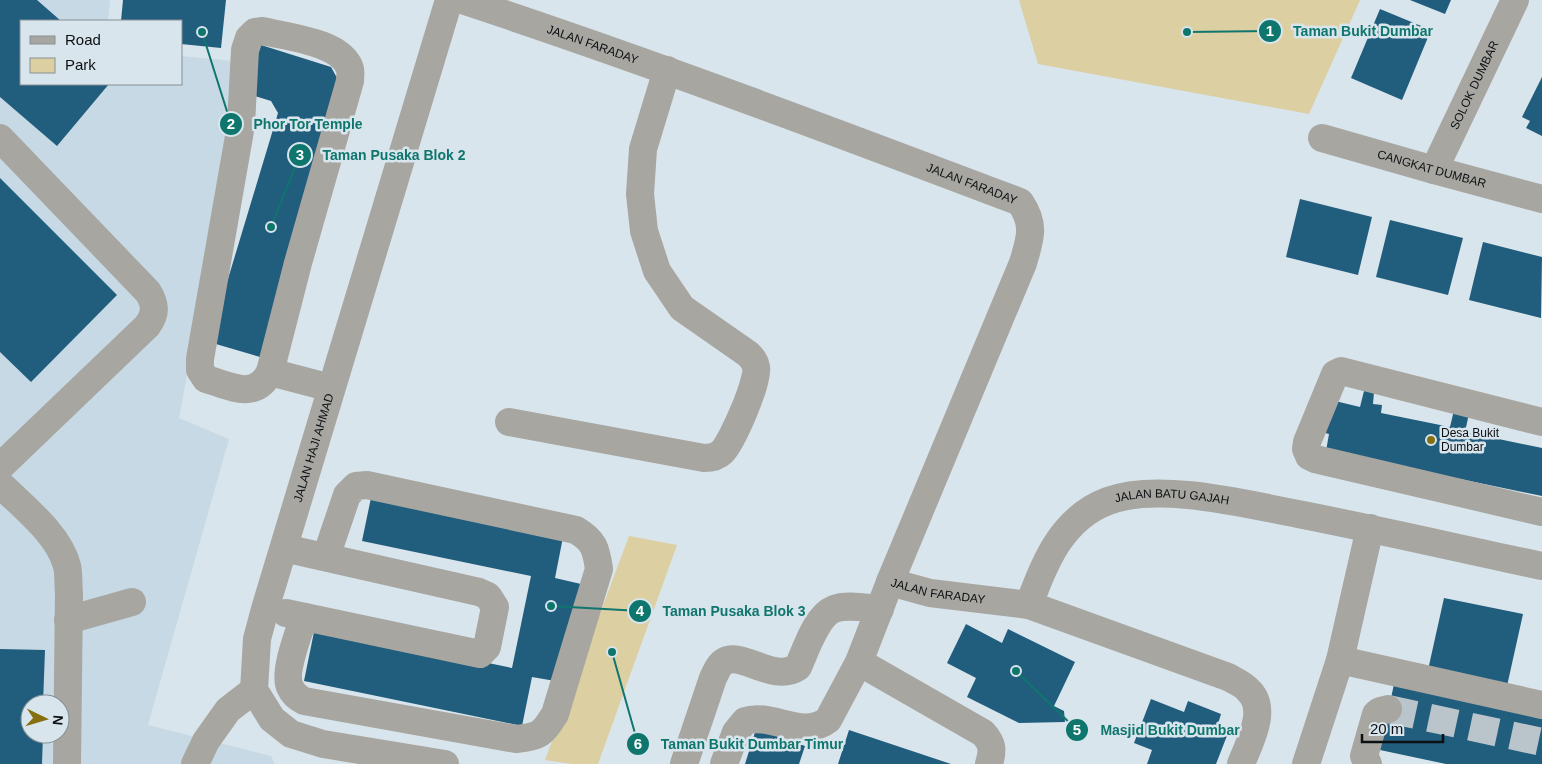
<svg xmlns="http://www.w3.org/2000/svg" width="1542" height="764" font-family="Helvetica,sans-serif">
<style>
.built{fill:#c6d9e5;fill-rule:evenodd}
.green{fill:#dccfa2}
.building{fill:#215d7d}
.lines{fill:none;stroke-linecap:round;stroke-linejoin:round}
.minor-tunnel{stroke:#bac5cb;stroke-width:28;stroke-dasharray:28 14;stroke-linecap:butt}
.minor{stroke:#a7a6a1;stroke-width:28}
.poi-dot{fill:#856f0e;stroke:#d9e5ec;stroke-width:2}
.labels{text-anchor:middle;stroke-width:5;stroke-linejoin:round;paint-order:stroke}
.street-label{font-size:12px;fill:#0d1013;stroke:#d9e5ec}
.poi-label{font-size:12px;fill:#0d1013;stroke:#d9e5ec;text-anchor:start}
.leader{fill:none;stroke:#0f766e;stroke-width:2}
.callout-dot{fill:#0f766e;stroke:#d9e5ec;stroke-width:2}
.mark-label{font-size:15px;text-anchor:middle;font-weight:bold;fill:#fff}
.callout-label{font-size:14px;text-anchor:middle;font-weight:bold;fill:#0f766e;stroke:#d9e5ec;stroke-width:5;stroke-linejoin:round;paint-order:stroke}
</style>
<rect width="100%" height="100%" fill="#d9e5ec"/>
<!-- built -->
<path class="built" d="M0 0H110L108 21H21V84H181V56L234 61 233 129 179 418 229 439 148 725 271 756 275 764H0ZM30 704H60V734H30Z"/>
<!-- green -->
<path class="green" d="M1019 0H1360L1309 114 1038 64Z
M629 536 677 545 598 764H572L545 760Z"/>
<!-- building -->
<path class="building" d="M0 0H37L61 21H21V84H109L57 146 0 97Z
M123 0H226L221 48 181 44V21H121Z
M1410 0H1451L1445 14Z
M1380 9 1431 30 1402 100 1351 78Z
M261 45 331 67 342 87 260 357 209 342 278 113 271 101 245 93Z
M1542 77V136L1526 128 1530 121 1522 117Z
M0 178 117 295 31 382 0 352Z
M1300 199 1372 217 1358 275 1286 257Z
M1390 220 1463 238 1448 295 1376 277Z
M1483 242 1542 257 1541 318 1469 300Z
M1367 389 1374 392 1373 404 1382 405 1381 413 1450 427 1455 406 1470 409 1465 432 1542 448V496L1326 451 1329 434 1325 433 1331 400 1360 407 1364 391Z
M372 493 564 532 555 578 581 584 561 682 532 677 522 726 304 681 315 627 512 668 531 576 362 541Z
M1444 598 1523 614 1507 686 1428 670Z
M966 624 1002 643 1008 629 1075 662 1054 706 1064 711 1065 722 1019 723 967 697 976 678 947 663Z
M0 649 45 650 43 704H30V734H43L42 764H0Z
M1394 684 1542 716V764H1446L1380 750Z
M1151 699 1184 712 1188 701 1221 714 1218 724 1230 728 1216 764H1147L1152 750 1134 743Z
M756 729 805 746 799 764H745Z
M849 730 951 764H838Z"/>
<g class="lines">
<!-- minor-tunnel -->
<path class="minor-tunnel" d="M1388 709 1542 742"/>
<!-- minor -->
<g class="minor">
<path id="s1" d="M462 0C650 62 835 132 1020 202 1036 225 1030 239 1023 263L890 582 859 662 828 720C802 740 772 712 745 721L736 732 724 764"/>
<path d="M263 31C287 37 342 42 350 69 351 72 350 77 350 81L298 263 270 372C255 401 231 386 206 379L200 370V359L241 125 245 50 249 38 255 32Z"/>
<path d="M0 138 148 292C156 305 156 314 147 326L0 467"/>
<path id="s2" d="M1322 138 1434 170 1542 199"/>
<path id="s3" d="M1434 170 1515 0"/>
<path d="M270 372 331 388"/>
<path d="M509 422 704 458C710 458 717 457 722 452 732 442 759 381 756 367 755 361 752 358 748 354L682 308 657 271 644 231 640 194 643 149 667 70"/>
<path d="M1542 422 1341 371 1335 374 1307 442 1306 449 1309 456 1315 459 1542 512"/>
<path d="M0 484C23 507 59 534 67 566 69 574 68 584 69 593L67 764"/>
<path d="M284 548 479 592 488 596 495 607 487 647 480 654 286 613"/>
<path id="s4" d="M890 582 930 593 1029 605 1228 677C1235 681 1243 684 1248 690 1269 709 1249 743 1241 764"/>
<path id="s5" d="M1029 605C1044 563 1062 518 1108 501 1159 482 1245 504 1298 514 1380 530 1461 549 1542 566"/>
<path d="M304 617C299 632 283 673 290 687 293 694 298 698 304 701L516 739C539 737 543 734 555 714L599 569C596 548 594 541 576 530L367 485 356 486 347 495 326 557"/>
<path d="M68 620 132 602"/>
<path d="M1340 660 1542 705"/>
<path d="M859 662 983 733C993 744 993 750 989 764"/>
<path d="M195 764 206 741 228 710 254 690"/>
<path id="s6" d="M445 764 323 744 291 734 272 719 254 690 257 639 265 609 449 0"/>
<path d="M684 764 713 678C716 672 719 664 725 661 743 652 774 683 798 667 806 650 816 616 834 609 847 604 866 608 880 609"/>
<path d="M1306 764 1340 660 1370 528"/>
<path d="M1368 764 1364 756 1376 714 1380 711 1388 709"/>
</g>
</g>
<!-- markers -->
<circle class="poi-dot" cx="1431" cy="440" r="5"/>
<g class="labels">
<!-- street labels -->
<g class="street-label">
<text dy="4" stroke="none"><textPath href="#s1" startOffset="138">JALAN FARADAY</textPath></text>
<text dy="4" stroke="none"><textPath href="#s3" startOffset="94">SOLOK DUMBAR</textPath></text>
<text dy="4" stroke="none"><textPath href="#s2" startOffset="114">CANGKAT DUMBAR</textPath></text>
<text dy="4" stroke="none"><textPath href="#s1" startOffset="542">JALAN FARADAY</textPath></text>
<text dy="4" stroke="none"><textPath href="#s6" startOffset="466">JALAN HAJI AHMAD</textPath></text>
<text dy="4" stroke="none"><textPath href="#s5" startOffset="200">JALAN BATU GAJAH</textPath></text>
<text dy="4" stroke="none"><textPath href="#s4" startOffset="49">JALAN FARADAY</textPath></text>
</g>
<!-- poi labels -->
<g class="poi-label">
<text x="1441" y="437">Desa Bukit<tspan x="1441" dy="14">Dumbar</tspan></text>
</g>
</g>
<!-- callouts -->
<path class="leader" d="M1187 32L1270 31M202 32L231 124M271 227L300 155M551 606L640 611M1016 671L1077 730M612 652L638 744"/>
<g class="callout-dot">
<circle cx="1187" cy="32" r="5"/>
<circle cx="202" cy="32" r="5"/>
<circle cx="271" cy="227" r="5"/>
<circle cx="551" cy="606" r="5"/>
<circle cx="1016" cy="671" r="5"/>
<circle cx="612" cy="652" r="5"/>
<circle cx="1270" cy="31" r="12"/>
<circle cx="231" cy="124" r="12"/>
<circle cx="300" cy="155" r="12"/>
<circle cx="640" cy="611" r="12"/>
<circle cx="1077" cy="730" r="12"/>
<circle cx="638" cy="744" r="12"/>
</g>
<g class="mark-label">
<text x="1270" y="36">1</text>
<text x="231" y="129">2</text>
<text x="300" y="160">3</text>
<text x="640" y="616">4</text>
<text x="1077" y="735">5</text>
<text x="638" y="749">6</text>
</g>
<g class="callout-label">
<text x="1363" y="36">Taman Bukit Dumbar</text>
<text x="308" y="129">Phor Tor Temple</text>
<text x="394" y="160">Taman Pusaka Blok 2</text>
<text x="734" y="616">Taman Pusaka Blok 3</text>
<text x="1170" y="735">Masjid Bukit Dumbar</text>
<text x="752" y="749">Taman Bukit Dumbar Timur</text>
</g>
<!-- legend -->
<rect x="20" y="20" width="162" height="65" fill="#d9e5ec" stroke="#879095"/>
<rect x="30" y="36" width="25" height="8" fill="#a7a6a1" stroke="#879095"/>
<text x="65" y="45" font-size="15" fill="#0d1013">Road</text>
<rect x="30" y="58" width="25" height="15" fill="#dccfa2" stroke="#879095"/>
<text x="65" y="70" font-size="15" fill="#0d1013">Park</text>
<!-- north arrow -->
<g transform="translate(45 719) rotate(95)"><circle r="24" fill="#d9e5ec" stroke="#879095"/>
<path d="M0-4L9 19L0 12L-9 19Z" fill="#856f0e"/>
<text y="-8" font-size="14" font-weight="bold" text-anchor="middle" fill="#0d1013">N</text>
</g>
<!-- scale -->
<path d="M1362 734v8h81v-8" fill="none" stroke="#0d1013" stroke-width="2.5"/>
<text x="1370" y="734" font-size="15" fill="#0d1013" stroke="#d9e5ec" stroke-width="4" paint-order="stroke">20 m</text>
</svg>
